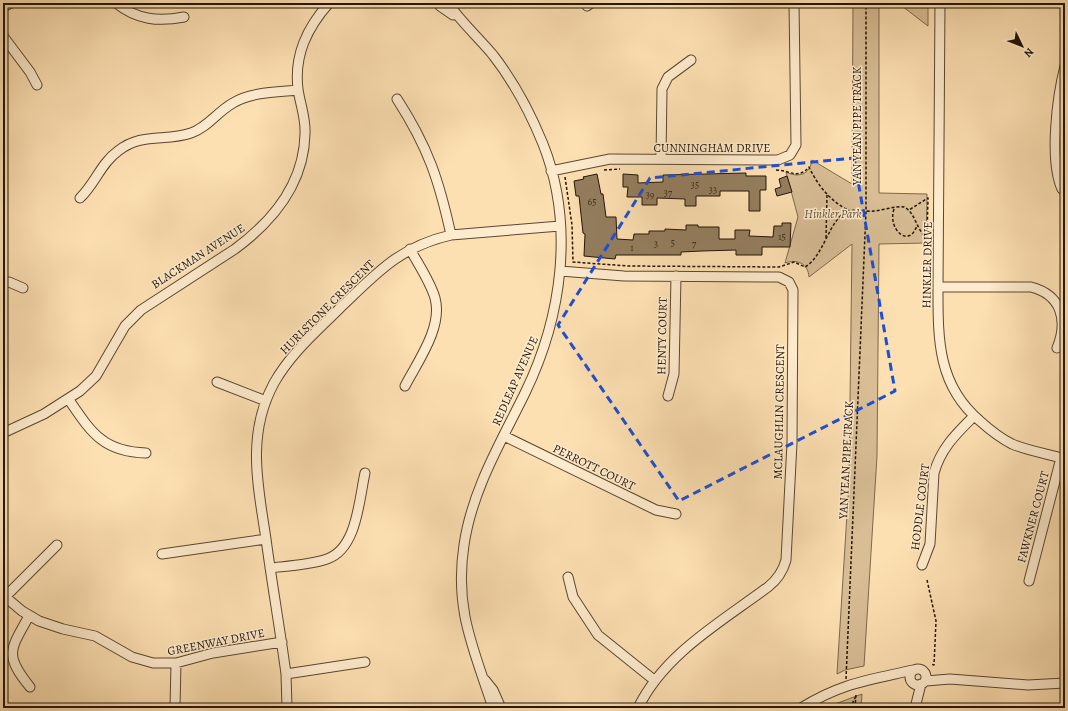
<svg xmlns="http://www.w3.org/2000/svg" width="1068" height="711" font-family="Alegreya,serif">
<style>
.green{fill:#d8bd95;stroke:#7e684d}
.building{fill:#947e5f;stroke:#231405}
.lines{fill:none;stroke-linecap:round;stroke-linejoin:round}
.minor-casing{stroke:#5a4730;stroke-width:11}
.path{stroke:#231405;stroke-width:1.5;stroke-dasharray:3 2;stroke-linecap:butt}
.minor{stroke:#feebcd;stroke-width:9}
.marked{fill:none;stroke:#1d4ed8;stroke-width:3;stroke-dasharray:8 5;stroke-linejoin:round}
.labels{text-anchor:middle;stroke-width:3;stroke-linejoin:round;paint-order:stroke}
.number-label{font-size:10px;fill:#3f2e1c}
.street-label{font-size:12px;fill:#231405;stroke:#feebcd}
.park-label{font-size:12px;font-style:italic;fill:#624f37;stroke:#feebcd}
</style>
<rect width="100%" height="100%" fill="#fde0b2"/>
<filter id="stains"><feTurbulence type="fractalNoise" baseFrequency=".005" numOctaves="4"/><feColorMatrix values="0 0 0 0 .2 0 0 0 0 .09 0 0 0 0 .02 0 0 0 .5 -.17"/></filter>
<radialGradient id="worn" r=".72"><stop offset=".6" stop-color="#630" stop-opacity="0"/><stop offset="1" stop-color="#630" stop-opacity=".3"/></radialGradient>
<!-- green -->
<path class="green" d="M853 3H879V193L927 194 926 243 879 244 877 456 864 666 845 670 837 674 849 482 852 244 809 277C808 263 797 259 785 263L798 217 786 172C798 178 810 175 812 160L852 184Z
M898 3H928V26Z
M862 694 861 708H835V704Z"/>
<!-- building -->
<path class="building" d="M746 173V176H766V190H760V211H749V191H720V196H696V206H685V199L657 198V205H642V197H627L628 187H623V174L638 175V183L663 182V175Z
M597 174 601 194H603L606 217H616L617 239 633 240 634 234H649V231H665V229L686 230V225H698V227H719V239H735V230H750L749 236 773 237 774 226H782V223H791L790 247H762V255H736V250L702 251 681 252V255H616L615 259 584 256 585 234 583 233 579 196H576L574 181 584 179 583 177Z
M787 176 792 192 777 196 775 189 781 187 779 179Z"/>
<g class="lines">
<defs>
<path id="minor" d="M116 3C137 20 159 22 184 17
M448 3C461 22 478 37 493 55 514 82 530 112 543 144 575 225 562 317 525 393 501 442 472 490 464 545 454 610 474 649 493 708
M940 3 938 287C938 338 937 385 980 421 990 430 1000 438 1012 444 1029 451 1048 454 1065 459
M1063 3 1065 4
M440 6 453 15
M587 6 591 3
M3 7 11 3
M3 36 30 72 37 85
M397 99C428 147 439 180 451 235
M661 159 662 89 668 77 691 60
M551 171 610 159 778 160 790 155 796 145 794 3
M1062 189C1049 160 1057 97 1065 66
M80 198C95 184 101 163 118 151 142 132 165 142 191 133 208 127 217 112 233 103 250 92 278 92 298 90
M560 271 624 276 779 277 789 282 793 290 792 443 786 560C783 571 777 580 768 587 721 622 664 654 638 708
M3 282H9L23 288
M938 287H1031C1062 295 1068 321 1057 348
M217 382 266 401
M405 386C418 361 443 327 435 298 430 281 418 264 410 249
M668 396 674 374 676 276
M69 400C91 432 103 452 146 453
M3 433 44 414 80 391 96 376 125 326 141 310 235 249C273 221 304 183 305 134 306 118 300 104 298 89 294 55 307 28 329 3
M504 436 656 510 676 514
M162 554 266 539
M922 565 930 544 934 473C941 448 956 434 974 416
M270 568C288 566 309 565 327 559 357 549 359 500 365 473
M568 577 573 597 598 635 654 680
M1029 581 1061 458
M3 595 22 611 39 621 63 629 95 636 132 657 153 663H176L213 653 282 642
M5 597 57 545
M29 616C10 650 4 655 30 687
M910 677a8 8 0 1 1 16 0a8 8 0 1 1-16 0Z
M286 674 365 662
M485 680 493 690 501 708
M926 681 950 679 1028 685 1065 683
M175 708 176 663
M287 708 286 674C280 629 272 584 266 539 258 485 246 435 274 383 291 353 316 332 340 308 377 273 399 247 451 235L560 226
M801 708C841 683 869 680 913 670
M915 708 921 684"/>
</defs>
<!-- minor casing -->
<use href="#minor" class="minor-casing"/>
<!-- path -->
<path class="path" d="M604 170 620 169
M776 170C789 170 798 180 809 167 818 186 831 202 850 211
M565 177 572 225 573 262 628 266 779 267 794 262 805 267C825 256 830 214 850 211 857 209 866 212 874 211 884 210 895 206 904 207 916 213 916 230 927 238L928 198 909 210
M894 209C887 230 910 249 917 225
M826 238 827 194
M927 580 936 621 934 665 931 664
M846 679 866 211V3
M850 708 856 696
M855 708 856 694"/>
<!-- minor -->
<use href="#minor" class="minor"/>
</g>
<!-- marked area -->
<path class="marked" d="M854 158 895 391 679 501 558 325 650 178Z"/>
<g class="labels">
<!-- number labels -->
<g class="number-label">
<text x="695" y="188">35</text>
<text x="713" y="193">33</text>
<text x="668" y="196">37</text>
<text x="650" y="198">39</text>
<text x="592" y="205">65</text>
<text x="782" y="240">15</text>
<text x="673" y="246">5</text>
<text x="656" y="247">3</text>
<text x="694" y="247">7</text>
<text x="632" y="251">1</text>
</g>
<!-- street labels -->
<g class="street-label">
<text transform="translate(857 126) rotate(-90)" y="4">YAN YEAN PIPE TRACK</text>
<text x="712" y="152">CUNNINGHAM DRIVE</text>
<text transform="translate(198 256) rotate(-33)" y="4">BLACKMAN AVENUE</text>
<text transform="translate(927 265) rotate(-89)" y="4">HINKLER DRIVE</text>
<text transform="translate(327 307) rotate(-45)" y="4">HURLSTONE CRESCENT</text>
<text transform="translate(662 336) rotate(-89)" y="4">HENTY COURT</text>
<text transform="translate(515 381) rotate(-66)" y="4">REDLEAP AVENUE</text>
<text transform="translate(779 412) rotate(-89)" y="4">MCLAUGHLIN CRESCENT</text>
<text transform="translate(846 460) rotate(-87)" y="4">YAN YEAN PIPE TRACK</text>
<text transform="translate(594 467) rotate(26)" y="4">PERROTT COURT</text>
<text transform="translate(920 507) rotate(-83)" y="4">HODDLE COURT</text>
<text transform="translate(1033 517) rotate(-75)" y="4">FAWKNER COURT</text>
<text transform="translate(216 642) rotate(-11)" y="4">GREENWAY DRIVE</text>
</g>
<!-- park labels -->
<g class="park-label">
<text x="833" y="218">Hinkler Park</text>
</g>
</g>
<!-- margin -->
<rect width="1068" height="711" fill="none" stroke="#fde0b2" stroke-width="16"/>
<rect x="4" y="4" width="1060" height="703" fill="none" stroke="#231405" stroke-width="2"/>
<rect x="8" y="8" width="1052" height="695" fill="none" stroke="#231405"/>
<!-- north arrow -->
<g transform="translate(1022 46) rotate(133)" stroke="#feebcd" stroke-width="3" paint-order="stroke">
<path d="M0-3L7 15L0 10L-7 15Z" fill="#231405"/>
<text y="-6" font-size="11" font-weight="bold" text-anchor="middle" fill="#231405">N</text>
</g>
<rect width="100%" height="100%" filter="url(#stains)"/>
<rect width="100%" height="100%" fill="url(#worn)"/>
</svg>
